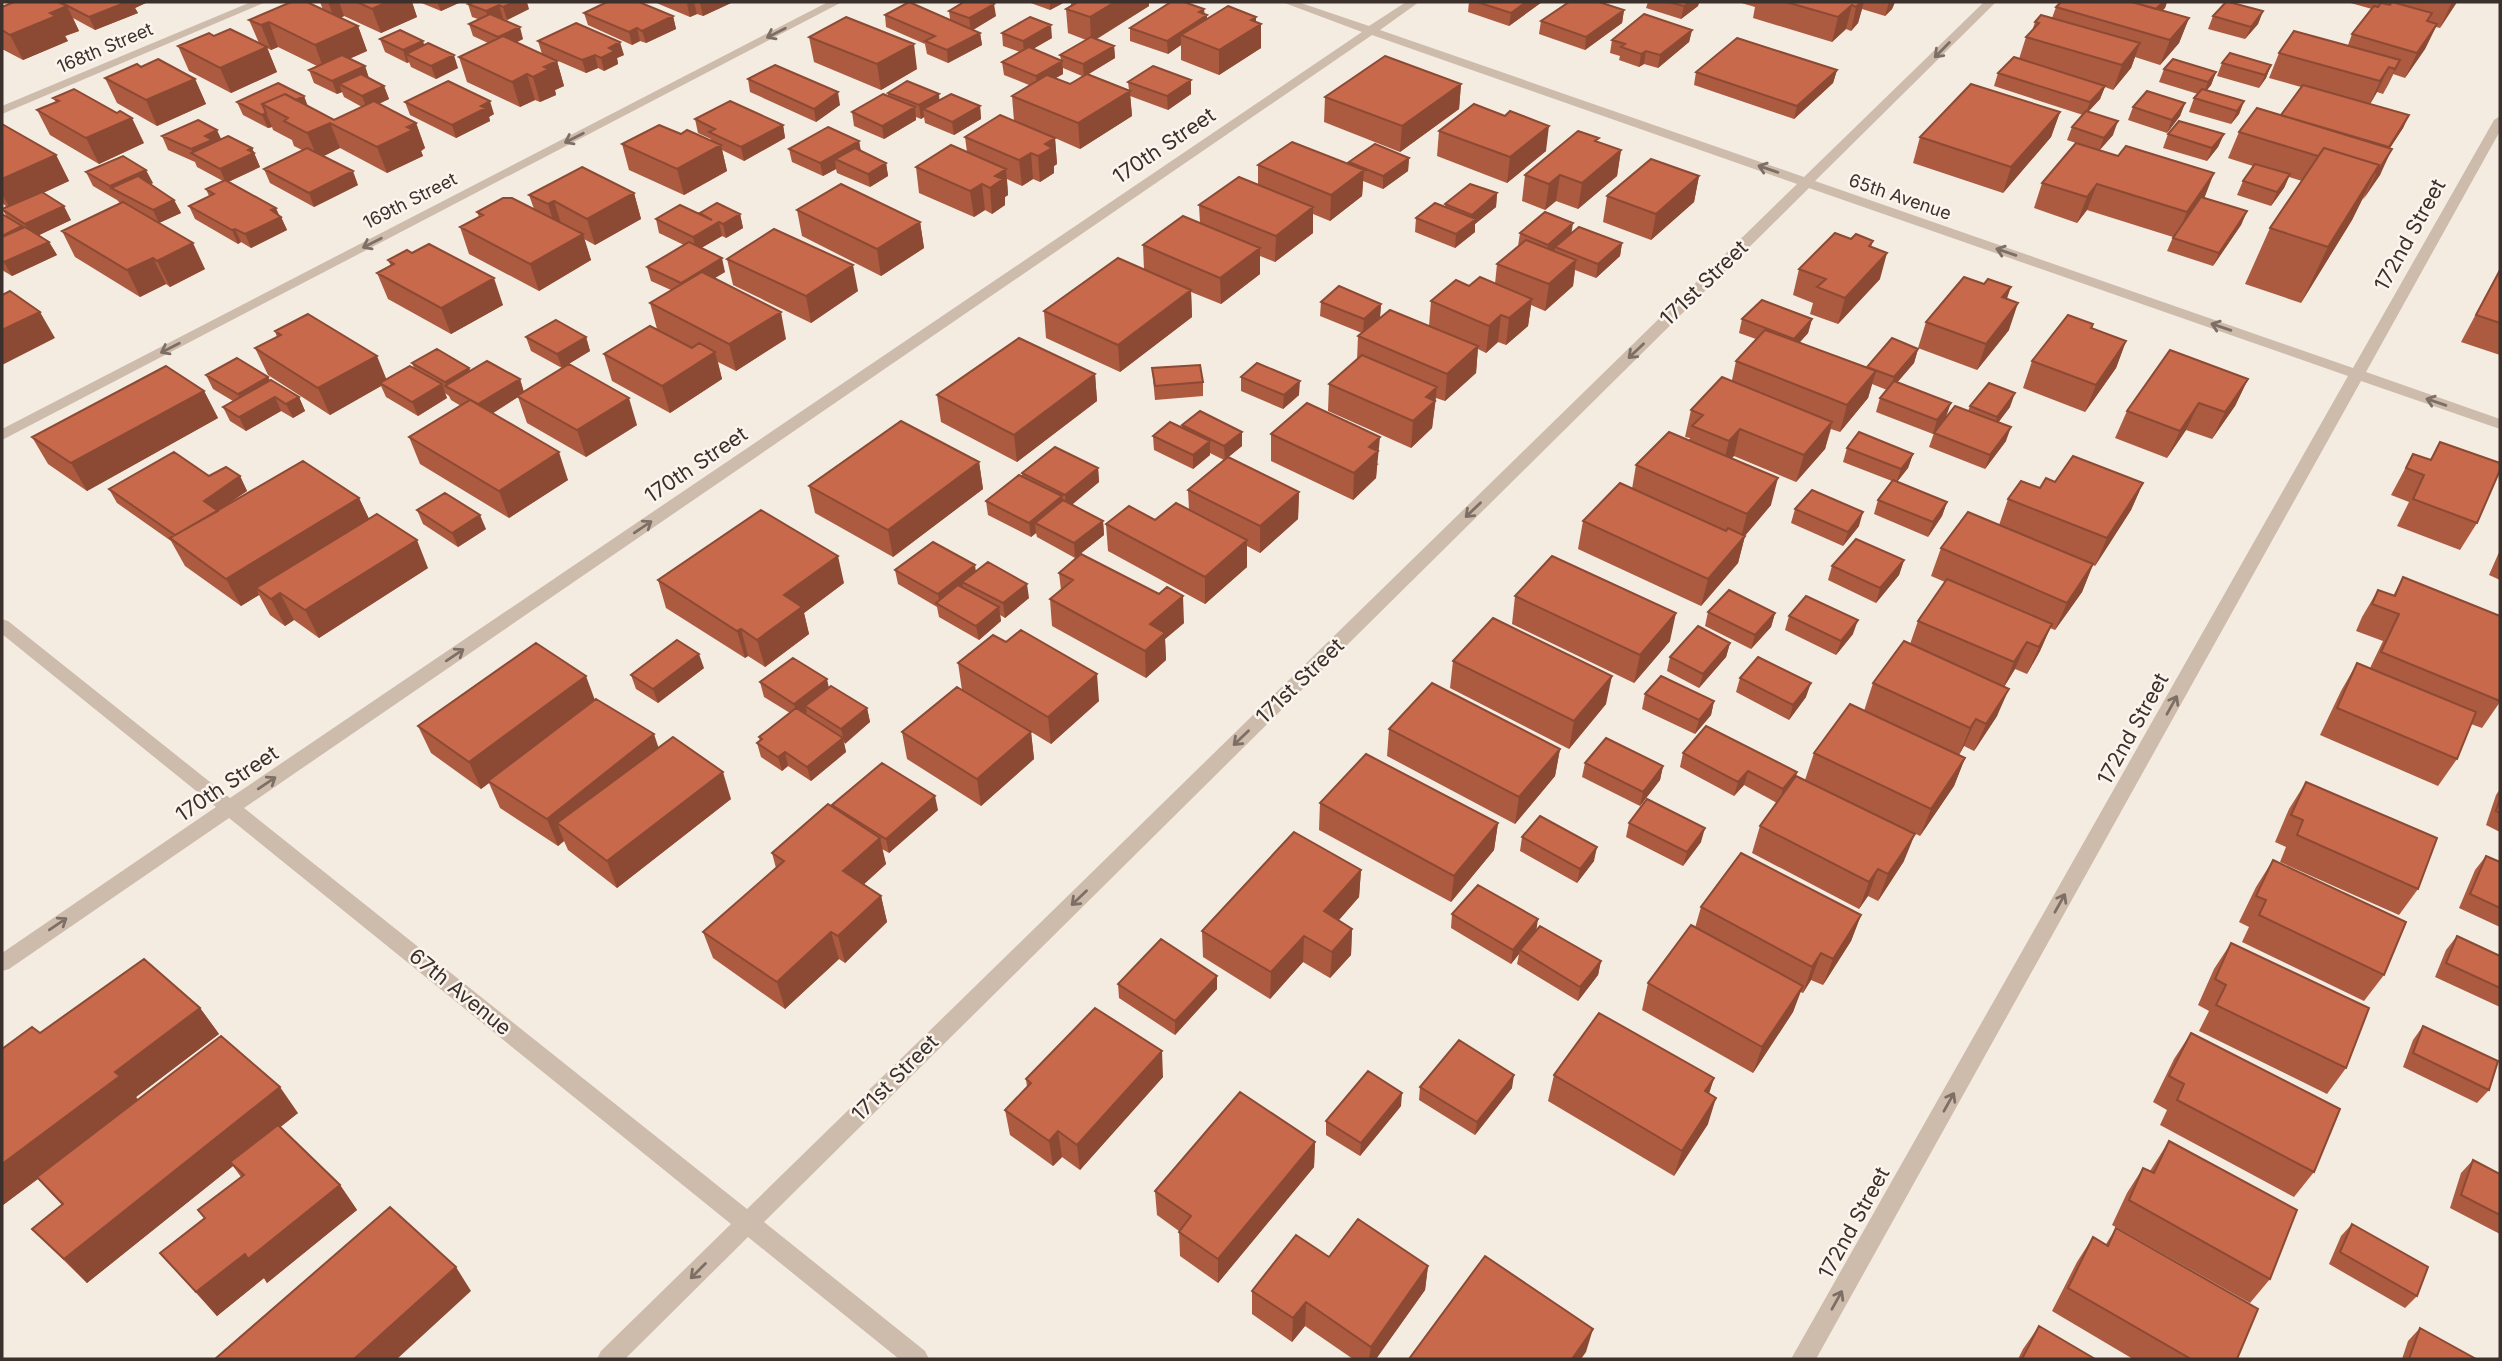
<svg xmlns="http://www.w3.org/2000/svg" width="2502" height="1361" font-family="Inter,sans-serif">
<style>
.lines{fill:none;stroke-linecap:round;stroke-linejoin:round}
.minor{fill:#cdbbac;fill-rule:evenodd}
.wall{fill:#ac5a40;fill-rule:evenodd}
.shaded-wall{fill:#8c4a34}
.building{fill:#c8694b;stroke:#8c4a34;stroke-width:2}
.oneway{stroke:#7d6f65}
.labels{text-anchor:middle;stroke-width:5;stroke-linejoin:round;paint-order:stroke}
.far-street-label{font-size:18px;fill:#3b302b;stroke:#fbf5ee}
.street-label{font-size:21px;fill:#3b302b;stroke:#fbf5ee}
</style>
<rect width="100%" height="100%" fill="#f4ebe1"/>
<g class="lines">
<!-- minor -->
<path class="minor" d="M251 2H266L2 114V106Z
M828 2H842L2 440V429Z
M1282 2H1298L1369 26 1406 2H1419L1380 30 1804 177 1984 2H1996L1815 181 2353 368 2494 120 2500 116V131L2366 372 2500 419V429L2361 381 1816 1359H1791L2348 376 1809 188 764 1222 925 1351 929 1359H899L748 1237 625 1359H597L601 1351 731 1224 229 818 9 969 2 971V953L216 807 2 634V619L8 621 230 798 1362 32ZM1372 35 1797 184 747 1209 244 808Z"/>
</g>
<!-- wall -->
<path class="wall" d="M14 2H148L135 8 138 13 95 30 73 18 79 31 65 36 68 41 23 60 2 49V7Z
M320 2H412L417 17 381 33 344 16 341 18 358 26 367 51 349 59 365 66 369 78 384 86 389 99 379 104 416 123 425 148 421 151 423 156 387 173 340 148 323 156 358 185 314 207 270 183 264 169 302 150 294 146 292 140 273 130 272 127 268 128 243 115 237 102 304 96 307 106 334 120 362 107 344 97 342 92 337 94 314 83 309 70 317 66 278 47 271 50 267 48 277 72 231 93 189 71 178 46 214 36 259 43 249 20 323 10Z
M419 2H461L441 11Z
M473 2 529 9 507 20 502 19 523 39 517 42 557 61 564 86 555 90 556 95 540 102 535 100 520 107 467 82 459 57 488 43 473 36 469 24 478 19 472 17 468 4Z
M654 2H731V3L703 16 697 14 690 17Z
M962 2H989L996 16 973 30 980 33 982 45 948 63 927 54 925 44 886 27 885 15 950 19 949 11 963 2Z
M1028 2H1065L1050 10Z
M1071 2H1149V6L1097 39 1114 46 1115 58 1088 74 1129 90 1128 82 1191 80V94L1168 110 1130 96 1132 116 1080 149 1055 138 1057 164 1054 166V173L1040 182 1033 179 1022 186 1007 179 1008 195 1005 197V205L992 214 985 210 974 217 919 193 916 167 967 152 965 137 1014 121 1012 96 1029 85 1004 75 1002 62 1020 52 1003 46 1002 33 1052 38 1033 49 1061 60 1060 55 1086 40 1068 33 1066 9 1071 5ZM1063 68 1082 76 1070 84 1055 78 1063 74Z
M1469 2H1542L1509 26 1468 12Z
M1648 2H1699L1698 6 1681 19 1646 8Z
M1738 2H1895L1892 9 1885 16 1862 9 1858 23 1851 31 1846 29 1832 42 1753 18 1755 7Z
M2061 2H2167L2165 8 2162 10 2189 18 2179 43 2160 65 2135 57 2131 68 2113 90 2105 87 2100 99 2088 112 2113 135 2099 150 2204 198 2247 211 2241 225 2213 266 2167 251 2173 237 2087 210 2077 223 2034 208 2042 183 2076 143 2067 140 2072 127 2083 115 1994 86 1998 73 2019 59 2026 37 2032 31 2035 22 2052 18 2056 7Z
M2347 2H2457L2440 28 2436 27 2425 49 2405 78 2393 74 2383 94 2377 92 2370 104 2409 115 2403 128 2390 148 2380 175 2362 200 2352 220 2301 303 2245 284 2270 228 2302 181 2289 177 2284 188 2271 206 2237 195 2243 181 2253 166 2228 158 2239 132 2281 116 2301 87 2269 78 2279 53 2348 45 2352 34 2372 9Z
M1204 9V15H1207V19L1256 22 1261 48 1219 75 1181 60V45L1168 54 1130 41V28Z
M1624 10 1622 23 1585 50 1539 34 1541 21Z
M2263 11 2258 24 2245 39 2208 29 2213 16Z
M584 13 673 16 676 29 646 43 640 41 632 45 588 25Z
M1692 30 1689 42 1658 68 1644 64 1639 67 1619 60 1620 56 1610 53 1612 40Z
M809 37 917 69 881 90 814 62Z
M380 39 424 45 458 68 436 79 411 67 409 62 407 63 385 52Z
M538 41 624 55 617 58 618 64 604 71 598 68 586 73 542 54Z
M2222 63 2271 65 2266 78 2259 88 2217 76Z
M141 67 195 79 206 104 157 126 117 103 105 78Z
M2164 69 2216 72 2211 85 2207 90 2244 101 2239 114 2231 124 2189 112 2194 98 2198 94 2159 82Z
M1837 70 1833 83 1794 119 1694 85 1696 72Z
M748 79 840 105 816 122 750 92Z
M1461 84 1459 109 1400 152 1324 122 1325 97Z
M888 93 980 106 981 119 954 135 925 123 924 117 921 119 916 117V120L884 139 854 126 852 112 888 96Z
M53 98 144 143 99 164 50 135 37 110 56 102Z
M405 102 494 114 489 117 490 121 456 138 410 115Z
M2185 103 2180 116 2167 133 2128 120 2133 107Z
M2060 112 2051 137 2003 193 1913 163 1920 137Z
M1505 116 1546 151 1507 183 1437 156 1439 131Z
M695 119 783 125 785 138 744 161 722 150 727 171 684 195 629 170 622 144 681 134 711 141V139L698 133Z
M2 124 56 155 69 181 43 193 71 220 39 235 49 242 57 255 12 276 2 270V214L7 217 2 209 7 207 2 203Z
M2168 134H2224L2218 147 2207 161 2163 148Z
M162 136 221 140 252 148 260 167 228 182 281 217 287 230 251 248 241 242 238 244 195 219 189 206 209 196 206 189 223 181 197 167 195 162 168 150Z
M859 141 861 151 886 163 888 176 870 187 837 173 836 169 823 176 792 162 789 149Z
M1598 142 1621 150 1617 176 1578 209 1556 201 1545 210 1522 201 1525 175Z
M1409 158 1408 171 1383 189 1363 181 1362 196 1330 221 1313 214V233L1275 262 1260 256V274L1221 304 1191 292 1192 317 1120 372 1046 338 1044 311 1144 270 1143 245 1200 223 1199 205 1258 185V165H1349V162Z
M86 172 153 183 151 184 174 200 181 213 159 223 205 269 170 287 166 284 140 297 75 257 62 231 120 203 117 200 93 186Z
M1699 176 1694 202 1651 240 1603 222 1607 196Z
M634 193 641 219 595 245 584 239 591 260 539 291 469 254 460 227 479 217 477 212 534 209 529 195Z
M1497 193 1496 207 1475 224V232L1455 248 1415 232 1416 218 1445 206V204Z
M797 210 920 222 924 248 881 276 802 236Z
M700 213 740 214 743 228 726 238 722 236 701 248 725 272 714 278 786 339 736 371 718 362 722 379 670 413 612 381 604 354 692 348 657 329 650 303 671 290 651 281 647 267 684 245 659 233 656 219 700 215Z
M1520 233H1572L1622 243 1620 256 1596 278 1575 270 1573 286 1545 311 1531 305 1528 326 1506 345 1498 342 1486 353 1478 349 1476 373 1445 401 1436 398 1432 428 1411 448 1328 411 1329 384 1357 360 1358 336 1362 333 1320 316 1321 302 1381 304 1380 317 1429 326 1431 301 1469 286 1495 284 1497 264 1518 246Z
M1851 239 1873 241 1871 247 1880 279 1838 324 1810 314 1813 303 1793 295 1799 269Z
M727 259 858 291 811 323 733 285Z
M388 260 503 305 451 334 388 299 377 273 391 266Z
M2500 269V355L2461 342Z
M1742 319H1812L1808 333 1800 342 1866 368 1867 367 1918 349 1914 363 1897 382 1951 403 1933 434 1876 412 1880 398 1887 390 1872 384 1868 398 1840 432 1831 429 1825 449 1796 482 1734 456 1731 458 1771 505 1745 536 1738 563 1701 606 1578 549 1583 521 1632 489 1636 465 1689 440 1690 438 1685 437 1691 410 1732 380 1736 361 1756 339 1739 333Z
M1926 322 2009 330 1977 370 1918 348Z
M2093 324 2092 329 2126 341 2116 368 2085 412 2023 388 2032 361Z
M275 331 387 379 414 368 412 363 469 368 470 371 520 379 524 392 637 425 586 457 527 423 518 397 492 413 568 480 509 518 420 464 409 437 461 406 451 400 449 396 445 393 447 398 418 416 386 397 381 386 330 415 268 375 255 348 277 337Z
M526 337H586L590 351 562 368 531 351Z
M1152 368 1203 382V396L1155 400Z
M1095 374 1097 401 1017 462 941 422 937 395Z
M206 375 268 377 270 380 299 397 305 411 293 418 281 411 246 431 230 421 223 407 233 401 213 389Z
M1241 377 1299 395 1283 409 1241 391Z
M2248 379 2235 406 2212 439 2186 430 2167 458 2115 438 2127 411Z
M204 391 218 418 87 491 48 464 32 437Z
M1970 406 2010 407 1998 422 2006 441 1985 469 1929 447 1934 433 1968 411Z
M1182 425 1242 446 1228 457 1299 492 1298 519 1260 553 1247 546V567L1205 604 1108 551 1106 524 1155 520 1189 510 1188 490 1224 460 1210 453V455L1193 469 1154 450 1153 436 1182 428Z
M1271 434 1379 464 1377 465 1376 478 1353 500 1271 461Z
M2440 442 2477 523 2460 550 2397 526 2409 502 2391 495 2413 454 2430 460Z
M1847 448 1913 454 1908 468 1897 482 1947 502 1942 516 1928 537 1874 514 1878 500 1892 481 1843 462Z
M979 462 983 489 893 557 815 513 809 486Z
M1098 468 1099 482 1072 504 1103 521 1104 535 1075 558 1037 537 1036 533 1031 537 988 515 986 501 1022 476V473Z
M209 476H240L247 491 218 511 359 498 369 519 428 568 319 638 294 620 285 626 270 615 259 595 241 606 185 566 171 541 117 503 109 489Z
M2055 482 2143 483 2131 510 2095 566 2093 565 2082 592 2055 630 2050 628 2040 651 2027 674 2015 669 2004 687 1997 716 1974 751 1964 746 1959 755 1864 711 1873 683 1910 644 1918 621 1945 582 1931 576 1941 548 1999 525 2008 499Z
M1795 509 1859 526 1843 546 1791 523Z
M417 510 486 529 458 547 423 524Z
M2500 550V580L2489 575Z
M1904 560 1899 575 1876 603 1828 580 1832 566Z
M895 570 976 571 1029 598 1005 618 1000 615 1001 621 979 640 939 617 937 607 898 584Z
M1059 573 1184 623 1165 639 1166 660 1146 678 1052 626 1050 599 1061 590Z
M2403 577 2500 616V702L2482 728 2471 724 2457 759 2438 786 2320 735 2341 691 2357 663 2370 668 2383 641 2356 631 2362 617 2378 590 2393 596Z
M658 580 844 583 804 613 809 634 765 667 748 656 745 658 666 608Z
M1515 596 1670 641 1634 683 1512 624Z
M1708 612 1775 613 1771 627 1751 649 1705 626Z
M1789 616 1853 634 1836 655 1785 630Z
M1006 642 1099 701 1051 744 962 690 958 663Z
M1730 643 1726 657 1699 688 1667 671 1670 657Z
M1453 661 1606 704 1569 749 1450 688Z
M704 668 658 703 636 689 631 675Z
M1740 678 1806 697 1789 720 1736 692Z
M760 682 829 688 867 708 870 722 844 743 846 752 811 781 788 766 782 771 761 757 757 743 760 741 759 737 790 713 764 697Z
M1645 694 1714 701 1711 715 1695 734 1642 709Z
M595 700 659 748 731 799 617 888 568 850 564 841 558 846 500 808 489 783 481 789 431 753 418 726Z
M1389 729 1560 749 1555 776 1515 824 1387 756Z
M902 732H1031L1034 759 981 806 907 759Z
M1683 753 1797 772 1795 778 1904 861 1878 901 1868 896 1859 909 1752 853 1760 826 1777 803 1744 785 1734 796 1680 767Z
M1814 753 1965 758 1954 786 1920 836 1805 780Z
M1585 763 1663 766 1660 780 1640 806 1582 777Z
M2306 782 2418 889 2399 915 2280 862 2286 847 2275 842 2289 809Z
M2500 789V832L2486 825 2496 795Z
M1320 803 1498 823 1494 850 1451 902 1319 830Z
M832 805 938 810 889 853 882 849 886 864 864 884 881 896 887 922 845 963 839 959 785 1009 713 958 703 932 776 868 772 853 832 807Z
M1629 823 1701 842 1683 866 1626 837Z
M1522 837 1594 861 1577 883 1520 851Z
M2486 856 2500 862V927L2459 908 2475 870Z
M2273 860 2384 975 2364 1001 2242 942 2249 927 2239 922 2256 887Z
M1361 870 1359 897 1339 920 1352 929 1351 955 1330 978 1303 962 1270 999 1203 957 1202 931Z
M1701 907 1861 915 1851 941 1823 985 1811 980 1803 993 1800 992 1793 1012 1753 1073 1642 1010 1648 983 1695 928Z
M1452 914 1536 931 1601 961 1598 975 1578 1001 1517 964 1519 954 1511 964 1451 928Z
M2457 936 2500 956V1007L2435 977 2446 950Z
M2231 943 2346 1068 2327 1094 2199 1031 2209 1011 2198 1005 2214 969Z
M1217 976V989L1175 1035 1119 998 1118 984Z
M200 1008 219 1034 136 1097 138 1100 298 1113 280 1127 340 1185 357 1210 267 1283 264 1278 217 1316 160 1253 204 1219 241 1177 233 1166 87 1283 32 1229 62 1205 38 1179 3 1205 2 1203V1049L40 1033Z
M2423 1026 2489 1090 2477 1103 2403 1067 2413 1040Z
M2191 1033 2314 1172 2294 1197 2160 1125 2167 1110 2153 1102 2174 1059Z
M1554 1075 1714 1078 1709 1093 1708 1124 1674 1176 1548 1101Z
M1163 1077 1080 1170 1062 1157 1053 1166 1010 1135 1005 1110 1027 1087 1026 1079Z
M1420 1087 1512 1088 1475 1135 1419 1100Z
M1401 1106 1360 1156 1326 1135V1121Z
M2169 1141 2270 1279 2250 1303 2112 1225 2127 1193 2143 1168 2150 1171Z
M1315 1142 1314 1167 1218 1283 1180 1256 1179 1231 1157 1215 1155 1191Z
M2473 1160 2500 1174V1234L2450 1208 2461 1173Z
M2352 1224 2417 1296 2405 1308 2329 1264 2341 1236Z
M2116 1228 2237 1359H2133L2052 1311 2077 1262 2093 1237 2106 1244Z
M1329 1257 1428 1266 1425 1290 1376 1359H1353L1305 1326 1292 1342 1252 1314V1291Z
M2039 1326 2095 1359H2018L2023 1349Z
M2420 1328 2476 1359H2402L2408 1341Z"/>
<!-- shaded-wall -->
<path class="shaded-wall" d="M127 2H148L135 8 138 13 95 30 89 17Z
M328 2H339L344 16 335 20Z
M388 2H412L417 17 381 33 372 9Z
M437 2H461L441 11Z
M514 2H527L529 9 507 20 503 7Z
M692 2H694L697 14 690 17 687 4Z
M704 2H731V3L703 16 700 3Z
M1050 2H1065L1050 10Z
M1115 2H1149V6L1091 42 1090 17Z
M1526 2H1542L1509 26 1511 13Z
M1689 2H1699L1698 6 1681 19 1684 6Z
M1861 2H1864L1858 23 1851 31 1856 7Z
M1889 2H1895L1892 9 1885 16Z
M2163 2H2167L2165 8 2148 26 2152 13Z
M2452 2H2457L2440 28Z
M994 4 996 16 971 31 969 18Z
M499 5 503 18 490 24 486 11Z
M1852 5 1846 29 1832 42 1838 17Z
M67 6 79 31 65 36 68 41 23 60 10 35 50 13Z
M1204 9 1205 17 1207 15V28L1181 35V45L1168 54 1167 41Z
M1624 10 1622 23 1585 50 1586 37Z
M2263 11 2258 24 2245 39 2251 27Z
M673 16 676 29 646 43 642 31Z
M1256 17V26L1261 24V48L1219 75V50L1251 20Z
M2189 18 2179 43 2160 65 2170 40Z
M269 22 278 47 271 50 261 25Z
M2437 24 2425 49 2405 78 2417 53Z
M1051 25 1052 38 1024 54 1023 41Z
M358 26 367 51 324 70 315 45Z
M520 27 523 39 501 50 498 37Z
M637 28 640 41 632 45 629 32Z
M1692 30 1689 42 1658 68 1660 55Z
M980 33 982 45 948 63 947 50Z
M423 41 427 53 406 54 409 62 407 63 403 50Z
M620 42 624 55 617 58 618 64 604 71 601 58 609 48Z
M2140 43 2131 68 2113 90 2122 65Z
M914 44 917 69 881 90 877 64Z
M1114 46 1115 58 1084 77 1083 64Z
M267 47 277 72 231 93 220 68Z
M1646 51 1644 64 1639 67 1641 54Z
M454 55 458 68 436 79 431 66Z
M595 55 598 68 586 73 582 60Z
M2400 60 2388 85 2383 94 2395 69Z
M557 61 564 86 555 90 556 95 540 102 533 77 544 67Z
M1062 61 1063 74 1037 89 1036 76Z
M2271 65 2266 78 2259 88 2265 75Z
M365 66 369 79 339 84 342 92 337 94 332 81Z
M2389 67 2377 92 2369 106 2380 81Z
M1837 70 1833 83 1794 119 1797 106Z
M2216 72 2211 85 2203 95 2208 82Z
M527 74 535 100 520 107 512 82Z
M195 79 206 104 157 126 146 100Z
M1191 80V94L1168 110 1167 96Z
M1461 84 1459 109 1400 152 1402 126Z
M384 86 389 99 367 109 362 96Z
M2105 86 2100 99 2085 115 2090 102Z
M1130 91 1132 116 1080 149 1078 123Z
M838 92 840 105 816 122 814 109Z
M939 94 940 107 923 109 924 117 921 119 919 105Z
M304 96 309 109 273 110Z
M490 101 494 114 489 117 490 121 456 138 452 125 481 106Z
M2244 101 2239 114 2231 124 2237 111Z
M2185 103 2180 116 2167 133 2172 120Z
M980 106 981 119 954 135 952 122Z
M915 107 916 120 884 139 882 126Z
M2060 112 2051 137 2003 193 2011 167Z
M266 113 272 127 268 128 262 115Z
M2409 115 2403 128 2382 160 2389 147Z
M132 118 144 143 99 164 86 138Z
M2118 121 2113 135 2099 151 2104 138Z
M330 123 340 148 318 159 307 133Z
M416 123 425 148 421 151 423 156 387 173 377 147 407 127Z
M783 125 785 138 744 161 741 147Z
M1549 126 1546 151 1507 183 1510 157Z
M217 130 223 143 194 155 191 149 205 136Z
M2224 134 2218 147 2207 161 2212 148Z
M1055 138 1057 164 1054 166V173L1040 182 1038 156 1045 144Z
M859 141 861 154 835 159 836 169 823 176 820 163Z
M721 145 727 171 684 195 677 169Z
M252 148 260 167 226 183 220 169Z
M2392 149 2380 175 2363 200 2376 174Z
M1621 150 1617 176 1578 209 1582 183Z
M1031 153 1033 179 1022 186 1019 160Z
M56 155 69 181 10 208 2 194V179Z
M1409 158 1408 171 1383 189V176Z
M886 163 888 176 870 187 868 174Z
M2379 165 2352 220 2301 303 2328 247Z
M1006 169 1008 195 1005 197V205L992 214 990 188 995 176Z
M146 170 153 183 126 196 111 188 117 200 110 186Z
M1364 170 1362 196 1330 221 1331 195Z
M353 171 358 185 314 207 309 193Z
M2214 173 2204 199 2176 238 2187 212Z
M2290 174 2284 188 2271 206 2277 192Z
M1560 175 1556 201 1545 210 1549 184Z
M1699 176 1694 202 1651 240 1656 214Z
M982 184 985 210 974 217 970 191Z
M2097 184 2087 210 2077 223 2087 197Z
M634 193 641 219 595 245 587 219Z
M1497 193 1496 207 1475 224V232L1455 248 1456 234 1471 222 1472 215Z
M174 200 181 213 159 223 153 210Z
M554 201 562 227 556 230 548 204Z
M64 206 71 220 33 238 25 224Z
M1313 207V233L1275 262 1276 236Z
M276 208 280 217H281L287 230 251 248 245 234 271 210Z
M2247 211 2241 225 2213 266 2219 253Z
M740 214 743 228 726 238 723 224Z
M719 222 722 236 696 251 693 237Z
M920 222 924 248 881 276 877 249Z
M1573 223 1571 236 1555 247V250L1546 258 1548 245Z
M235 229 241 242 238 244 232 230Z
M583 234 591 260 539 291 530 264Z
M49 242 57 255 12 276 4 262Z
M193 243 205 269 170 287 157 261Z
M1622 243 1620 256 1596 278 1598 264Z
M1260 248V274L1221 304 1220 278Z
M1887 253 1880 279 1838 324 1845 298Z
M153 258 166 284 140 297 127 270Z
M722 258 725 272 684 297 681 283Z
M1576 260 1573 286 1545 311 1549 284Z
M853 265 858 291 811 323 806 296Z
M494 278 503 305 451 334 441 308Z
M2011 287 2002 313V297Z
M1191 290 1192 317 1120 372 1118 345Z
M1532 299 1528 326 1506 345 1509 318Z
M2018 303 2009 330 1977 370 1986 344Z
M1381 304 1380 317 1363 333 1364 319Z
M40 312 55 338 2 365V330Z
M781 312 786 339 736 371 729 344Z
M1501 315 1498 342 1486 353 1489 326Z
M1812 319 1808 333 1790 353 1794 339Z
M586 337 590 351 562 368 557 354Z
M2126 341 2116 368 2085 412 2096 385Z
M1478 346 1476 373 1445 401 1447 374Z
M1918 349 1914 363 1890 391 1894 377Z
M715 352 722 379 670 413 662 386Z
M377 356 388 383H380L381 386 330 415 318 388Z
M469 368 475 382 446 386 445 382Z
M1876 371 1868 398 1840 432 1847 405Z
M1095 374 1097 401 1017 462 1014 435Z
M268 377 275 391 244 408 238 394Z
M520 379 524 393 517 396 518 397 484 419 478 404Z
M2248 379 2235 406 2212 439 2225 412Z
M1300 381 1299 395 1283 409 1284 395Z
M442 384 447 398 418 416 412 402Z
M1437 387 1432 428 1411 448 1413 421 1426 397Z
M204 391 218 418 87 491 71 463Z
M2015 393 2010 407 1992 431 1997 417Z
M275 397 281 411 246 431 239 417Z
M299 397 305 411 293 418 286 404Z
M629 398 637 425 586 457 577 430Z
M1951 403 1946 417 1933 434 1937 420Z
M2199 403 2186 430 2167 458 2180 431Z
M1832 422 1825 449 1796 482 1804 455Z
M2011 427 2006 441 1985 469 1990 455Z
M1740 429 1734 456 1722 468 1729 441Z
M1242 432V446L1225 460 1224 446Z
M1380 437 1376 478 1353 500 1354 473 1369 447Z
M1210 441V455L1193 469V455Z
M559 452 568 480 509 518 499 491Z
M1913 454 1908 468 1896 483 1901 469Z
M979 462 983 489 893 557 888 530Z
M1098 468 1099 482 1067 509 1065 495Z
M240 476 247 491 211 515 204 501Z
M1778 478 1771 505 1740 541 1747 514Z
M2143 483 2131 510 2095 566 2107 538Z
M1299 492 1298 519 1260 553V526Z
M1062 496 1063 510 1035 523 1036 533 1031 537 1029 523Z
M359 498 372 525 256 588 259 595 241 606 226 579Z
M1947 502 1942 516 1928 537 1933 522Z
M1863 512 1859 526 1843 546 1848 532Z
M480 515 486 529 458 547 452 533Z
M1103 521 1104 535 1075 558 1074 543Z
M1745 536 1738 563 1701 606 1708 579Z
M417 540 428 568 319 638 305 610Z
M1247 540V567L1205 604V577Z
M838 556 844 583 804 613 809 634 765 667 757 640 784 595Z
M1904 560 1899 575 1876 603 1880 588Z
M2093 564 2082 592 2055 630 2067 603Z
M975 565 977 579 962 582 964 590 940 605 938 594Z
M1027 584 1029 598 1005 618 1003 603Z
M280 593 294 620 285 626 271 599Z
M1183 596 1184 623 1165 639 1166 660 1146 678 1145 651 1150 624Z
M999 607 1001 621 979 640 976 626Z
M1676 613 1670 641 1634 683 1640 655Z
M1775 613 1771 627 1751 649 1755 635Z
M1858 620 1853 634 1836 655 1841 641Z
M2052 624 2040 651 2027 674 2039 647Z
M741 629 748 656 745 658 737 631Z
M2027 642 2015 669 2002 690 2014 662Z
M1730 643 1726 657 1699 688 1703 674Z
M699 654 704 668 658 703 653 689Z
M1097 674 1099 701 1051 744 1048 717Z
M586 676 596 703 488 781 489 783 481 789 469 762Z
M1612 676 1606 704 1569 749 1574 721Z
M827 679 830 693 805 706 807 712 798 719 794 704Z
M1811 683 1806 697 1789 720 1793 705Z
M2009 689 1997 716 1974 751 1986 724Z
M1714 701 1711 715 1695 734 1699 720Z
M867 708 870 722 845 744 841 729Z
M1976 719 1964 746 1959 755 1970 728Z
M1031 732 1034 759 981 806 977 779Z
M654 734 663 761 557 823 564 841 558 846 547 819Z
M843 738 846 752 811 781 807 767Z
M1560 749 1555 776 1515 824 1519 797Z
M785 752 788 766 782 771 778 757Z
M1965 758 1954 786 1920 836 1931 809Z
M1663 766 1660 780 1640 806 1643 792Z
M1748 771 1744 785 1734 796 1738 782Z
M723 772 731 799 617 888 607 861Z
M1797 772 1793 786 1779 803 1783 789Z
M935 796 938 810 889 853 886 839Z
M1498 823 1494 850 1451 902 1454 876Z
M1705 828 1701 842 1683 866 1687 852Z
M1915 834 1904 861 1878 901 1888 874Z
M880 838 886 864 850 897 843 871Z
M1597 847 1594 861 1577 883 1580 869Z
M1878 869 1868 896 1859 909 1869 882Z
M1361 870 1359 897 1323 938 1324 911Z
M881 896 887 922 845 963 838 936Z
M1861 915 1851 941 1823 985 1833 959Z
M1538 919 1536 933 1520 950 1519 954 1511 964 1513 950Z
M1352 929 1351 955 1330 978 1332 952Z
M831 932 839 959 785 1009 777 982Z
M1304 936 1303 962 1270 999 1271 972Z
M1821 953 1811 980 1803 993 1812 967Z
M1601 961 1598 975 1578 1001 1580 987Z
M1217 976V989L1175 1035V1021Z
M1803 986 1793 1012 1753 1073 1762 1047Z
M200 1008 219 1034 136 1097 140 1102 3 1205 2 1203V1164L115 1072Z
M1162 1051 1163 1077 1080 1170 1077 1145Z
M1514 1075 1512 1088 1475 1135 1477 1122Z
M1714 1078 1706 1103 1705 1091Z
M280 1087 298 1113 233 1165 230 1162 233 1166 87 1283 64 1259Z
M1402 1093 1401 1106 1360 1156 1361 1143Z
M1716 1098 1708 1124 1674 1176 1682 1151Z
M1058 1131 1062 1157 1053 1166 1049 1141Z
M1315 1142 1314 1167 1218 1283V1259Z
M340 1185 357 1210 267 1283 264 1278 217 1316 196 1292 245 1254Z
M1428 1266 1425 1290 1376 1359H1369L1371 1347Z
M456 1267 471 1291 397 1359H354Z
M1306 1302 1305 1326 1292 1342 1293 1318Z
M1593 1329 1586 1352 1581 1359H1572Z"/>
<!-- building -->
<path class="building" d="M14 2H58L67 6 50 13 56 16 10 35 2 30V7Z
M60 2H127L89 17Z
M291 2H307L358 26 315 45 269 22 261 25 249 20Z
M357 2H387L372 9Z
M473 2H514L503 7 499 5 486 11 468 4Z
M607 2H639L673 16 642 31 637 28 629 32 584 13Z
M909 2 980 33 947 50 925 41 935 36 885 15Z
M964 2H989L994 4 969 18 949 11Z
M1078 2H1115L1090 17 1066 9Z
M1171 2H1184L1204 9 1199 12 1207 15 1167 41 1130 28Z
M1477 2H1526L1511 13Z
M1569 2H1599L1624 10 1586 37 1541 21Z
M1668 2H1689L1684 6Z
M1786 2H1861L1856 7 1852 5 1838 17Z
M2061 2H2132L2189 18 2170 40 2056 7Z
M2132 2H2163L2156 9Z
M2226 2H2229L2263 11 2251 27 2213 16Z
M2392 2 2432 13 2427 21 2437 24 2417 53 2352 34 2374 6 2378 7 2381 3 2390 5Z
M1228 6 1256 17 1251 20 1261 24 1219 50 1181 35Z
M490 14 520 27 498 37 469 24Z
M1644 14 1692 30 1660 55 1646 51 1641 54 1621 47 1625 44 1612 40Z
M2041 15 2140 43 2122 65 2026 37 2039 23 2035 22Z
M846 17 914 44 877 64 809 37Z
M1030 17 1051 25 1023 41 1002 33Z
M576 23 620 42 609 48 615 51 601 58 595 55 582 60 538 41Z
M230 29 267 47 220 68 178 46 209 33 214 36Z
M400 30 423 41 403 50 380 39Z
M2294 31 2400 60 2395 69 2389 67 2380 81 2279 53Z
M503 36 557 61 544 67 549 69 533 77 527 74 512 82 459 57Z
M1091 37 1114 46 1083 64 1060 55Z
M1737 38 1837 70 1797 106 1696 72Z
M428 43 454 55 431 66 406 54Z
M1029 47 1062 61 1036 76 1002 62Z
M2230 53 2271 65 2265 75 2222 63Z
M342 55 365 66 332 81 309 70Z
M1385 56 1461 84 1402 126 1325 97Z
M2014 57 2105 86 2090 102 1998 73Z
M158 59 195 79 146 100 105 78 137 64 141 67Z
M2173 59 2216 72 2208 82 2164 69Z
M775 65 838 92 814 109 748 79Z
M1153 66 1191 80 1167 96 1128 82Z
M361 74 384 86 362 96 339 84Z
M1087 74 1130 91 1078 123 1012 96 1047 75 1070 84Z
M448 81 490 101 481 106 486 108 452 125 405 102Z
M907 81 939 94 919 105 888 93Z
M278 83 304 96 296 100 285 94 262 104 266 113 262 115 237 102Z
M1971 84 2060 112 2011 167 1920 137Z
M2303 85 2409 115 2389 147 2281 115Z
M74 89 117 113 120 111 132 118 86 138 37 110 59 101 53 98Z
M2202 89 2244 101 2237 111 2194 98Z
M2147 91 2185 103 2172 120 2133 107Z
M285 94 334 120 374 101 416 123 407 127 413 130 377 147 330 123 307 133 284 121 288 118 262 104Z
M883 94 915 107 882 126 852 112Z
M951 94 980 106 952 122 923 109Z
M730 101 783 125 741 147 709 132 715 129 695 119Z
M1474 104 1505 116 1510 111 1549 126 1510 157 1439 131Z
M2257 108 2392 149 2376 174 2379 165 2324 148 2318 156 2239 132Z
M2086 111 2118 121 2104 138 2072 127Z
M1000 115 1055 138 1045 144 1052 148 1038 156 1031 153 1019 160 965 137Z
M198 120 217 130 205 136 212 140 191 149 162 136Z
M2179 121 2224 134 2212 148 2168 134Z
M2 124 56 155 2 179Z
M659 125 681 134 687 130 721 145 677 169 622 144Z
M828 127 859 141 820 163 789 149Z
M1578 131 1599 138 1595 141 1621 150 1582 183 1560 175 1549 184 1525 175Z
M228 136 252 148 248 150 254 153 220 169 191 153Z
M1292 142 1364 170 1331 195 1258 165Z
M2076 143 2118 156 2126 146 2214 173 2187 212 2097 184 2087 197 2042 183Z
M1375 144 1409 158 1383 176 1349 162Z
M951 145 1006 169 995 176 1003 179 990 188 982 184 970 191 916 167Z
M307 148 353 171 309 193 264 169Z
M855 148 886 163 868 174 835 159Z
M2324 148 2379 165 2328 247 2270 228Z
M123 156 146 170 110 186 86 172Z
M1651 159 1699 176 1656 214 1607 196Z
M2255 164 2290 174 2277 192 2243 181Z
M582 167 634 193 587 219 554 201 548 204 529 195Z
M138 176 174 200 153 210 111 188Z
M1239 177 1313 207 1276 236 1199 205Z
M225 180 276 208 271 210 281 217 245 234 235 229 232 230 189 206 214 194 206 189Z
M841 184 920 222 877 249 797 210Z
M1470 184 1497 193 1472 215 1445 204Z
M42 192 64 206 25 224 2 209Z
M2201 197 2247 211 2219 253 2173 238Z
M503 198H512L583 234 530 264 460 227 483 215 477 212Z
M123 202 193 243 157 261 153 258 127 270 62 231Z
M717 203 740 214 723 224 719 222 693 237 656 219 680 205 712 220 700 213Z
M1435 203 1476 219 1456 234 1416 218Z
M1545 212 1573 223 1548 245 1520 233Z
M2 214 22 226 2 236Z
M1183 216 1260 248 1220 278 1143 245Z
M25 227 49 242 4 262 2 261V237Z
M1579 227 1622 243 1598 264 1555 247Z
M774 229 853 265 806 296 727 259Z
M1835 233 1851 239 1856 234 1873 241 1869 246 1887 253 1845 298 1817 287 1826 279 1799 269Z
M1526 240 1576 260 1549 284 1497 264Z
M689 242 722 258 681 283 647 267Z
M429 244 494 278 441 308 377 273 394 264 388 260 407 250 412 253Z
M1118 258 1191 290 1118 345 1044 311Z
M2500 270V323L2476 315Z
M702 272 781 312 729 344 650 303Z
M1480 277 1532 299 1509 318 1501 315 1489 326 1431 301 1456 280 1469 286Z
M1964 277 1984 284 1988 279 2011 287 2002 297 2018 303 1986 344 1926 322Z
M1339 286 1381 304 1364 319 1321 302Z
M10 291 40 312 2 330V295Z
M1762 300 1812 319 1794 339 1742 319Z
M1390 310 1478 346 1447 374 1358 336Z
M308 314 377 356 318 388 255 348 281 335 275 331Z
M2068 315 2093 324 2091 328 2126 341 2096 385 2032 361Z
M556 320 586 337 557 354 526 337Z
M650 326 692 348 699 343 715 352 662 386 604 354Z
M1765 330 1876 371 1847 405 1736 361Z
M1019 338 1095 374 1014 435 937 395Z
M1892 338 1918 349 1894 377 1867 367Z
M437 349 469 368 445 382 412 363Z
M2170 350 2248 379 2225 412 2199 403 2180 431 2127 411Z
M1362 355 1437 387 1426 397 1435 401 1413 421 1329 384Z
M237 358 268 377 238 394 206 375Z
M487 361 520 379 478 404 445 386Z
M1257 363 1300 381 1284 395 1241 377Z
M569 364 629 398 577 430 517 396Z
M1200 365 1203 382 1155 386 1152 368Z
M166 366 204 391 71 463 32 437Z
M410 366 442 384 412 402 380 383Z
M1722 377 1832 422 1804 455 1740 429 1729 441 1692 426 1703 415 1691 410Z
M271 380 299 397 286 404 275 397 239 417 223 407Z
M1894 381 1951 403 1937 420 1880 398Z
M1989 383 2015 393 1997 417 1970 406Z
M470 400 559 452 499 491 409 437Z
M1307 403 1380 437 1369 447 1378 451 1354 473 1271 434Z
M1955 406 2011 427 1990 455 1934 433Z
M1200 411 1242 432 1224 446 1182 425Z
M901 421 979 462 888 530 809 486Z
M1170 422 1210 441 1193 455 1153 436Z
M1669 432 1778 478 1747 514 1636 465Z
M1859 432 1913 454 1901 469 1847 448Z
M2440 442 2500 463V470L2477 523 2413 499 2424 475 2406 468 2413 454 2431 460Z
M1055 447 1098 468 1065 495 1022 473Z
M174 452 209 476 226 467 240 476 204 501 218 511 175 535 109 489Z
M2073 456 2143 483 2107 538 2008 499 2021 481 2040 488 2046 478 2055 482Z
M1228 457 1299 492 1260 526 1188 490Z
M303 461 359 498 226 579 170 538Z
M1019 475 1062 496 1029 523 986 501Z
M1893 480 1947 502 1933 522 1878 500Z
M1620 483 1726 531 1728 528 1745 536 1708 579 1583 521Z
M1812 490 1863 512 1848 532 1795 509Z
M445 493 480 515 452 533 417 510Z
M1063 500 1103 521 1074 543 1035 523Z
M1176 503 1247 540 1205 577 1106 524 1129 506 1155 520Z
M761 510 838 556 784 595 802 607 757 640 741 629 737 631 658 580Z
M1968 512 2093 564 2067 603 1941 548Z
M377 514 417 540 305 610 280 593 271 599 256 588Z
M1856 539 1904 560 1880 588 1832 566Z
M933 542 975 565 938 594 895 570Z
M1081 554 1159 594 1167 587 1183 596 1150 624 1165 633 1145 651 1050 599 1073 580 1059 573Z
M1552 556 1676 613 1640 655 1515 596Z
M988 562 1027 584 1003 603 962 582Z
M2403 577 2500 616V701L2381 652 2399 614 2372 604 2378 590 2395 596Z
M1947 579 2052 624 2039 647 2027 642 2014 662 1918 621Z
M958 585 999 607 976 626 936 603Z
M1729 590 1775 613 1755 635 1708 612Z
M1806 596 1858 620 1841 641 1789 616Z
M1493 618 1612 676 1574 721 1453 661Z
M1698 626 1730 643 1703 674 1670 657Z
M1021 630 1097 674 1048 717 958 663 993 635 1006 642Z
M677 640 699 654 653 689 631 675Z
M1904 641 2009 689 1986 724 1976 719 1970 728 1873 683Z
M536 643 586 676 469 762 418 726Z
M1758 657 1811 683 1793 705 1740 678Z
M793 658 827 679 794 704 760 682Z
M2357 663 2476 712 2457 759 2337 708Z
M1661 676 1714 701 1699 720 1645 694Z
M1432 683 1560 749 1519 797 1389 729Z
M831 686 867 708 841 729 805 706Z
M957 687 1031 732 977 779 902 732Z
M596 699 654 734 547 819 488 781Z
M1850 704 1965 758 1931 809 1814 753Z
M796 708 843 738 807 767 785 752 778 757 757 743 762 739 759 737Z
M1706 726 1797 772 1783 789 1748 771 1738 782 1683 753Z
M673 737 723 772 607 861 557 823Z
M1606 738 1663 766 1643 792 1585 763Z
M1366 754 1498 823 1454 876 1320 803Z
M882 763 935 796 886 839 832 805Z
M1796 776 1915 834 1888 874 1878 869 1869 882 1760 826Z
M2306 782 2437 838 2418 889 2297 835 2303 820 2291 815Z
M1647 799 1705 828 1687 852 1629 823Z
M2500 799V813L2496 811Z
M828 804 880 838 843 871 881 896 838 936 831 932 777 982 703 932 784 861 772 853Z
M1540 816 1597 847 1580 869 1522 837Z
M1294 832 1361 870 1324 911 1352 929 1332 952 1304 936 1271 972 1202 931Z
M1741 853 1861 915 1833 959 1821 953 1812 967 1701 907Z
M2486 856 2500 862V908L2470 894Z
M2273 860 2406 922 2384 975 2259 915 2266 900 2256 896Z
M1478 885 1538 919 1513 950 1452 914Z
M1691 925 1803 986 1762 1047 1648 983Z
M1540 926 1601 961 1580 987 1520 950Z
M2457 936 2500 956V988L2446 963Z
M1161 939 1217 976 1175 1021 1118 984Z
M2231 943 2369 1008 2346 1068 2216 1005 2226 985 2215 979Z
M144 959 200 1008 115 1072 120 1076 2 1164V1049L32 1027 40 1033Z
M1095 1008 1162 1051 1077 1145 1058 1131 1049 1141 1005 1110 1031 1083 1026 1079Z
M1599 1013 1714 1078 1705 1091 1716 1098 1682 1151 1554 1075Z
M2423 1026 2498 1061 2489 1090 2413 1053Z
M2191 1033 2340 1109 2314 1172 2177 1100 2184 1084 2169 1076Z
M221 1036 280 1087 64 1259 32 1229 63 1204 37 1177Z
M1459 1040 1514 1075 1477 1122 1420 1087Z
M1368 1071 1402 1093 1361 1143 1326 1121Z
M1240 1092 1315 1142 1218 1259 1179 1232 1191 1216 1155 1191Z
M278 1125 340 1185 248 1259 245 1254 196 1292 160 1253 205 1218 198 1210 244 1175 230 1162Z
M2169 1141 2297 1210 2270 1279 2129 1200 2143 1168 2154 1173Z
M2473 1160 2500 1174V1215L2461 1195Z
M390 1207 456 1267 354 1359H215Z
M1358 1219 1428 1266 1371 1347 1306 1302 1293 1318 1252 1291 1296 1235 1329 1257Z
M2352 1224 2428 1267 2417 1296 2340 1252Z
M2116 1228 2258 1309 2237 1359H2191L2068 1288 2093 1237 2108 1246Z
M1485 1256 1593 1329 1572 1359H1409Z
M2039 1326 2095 1359H2022Z
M2420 1328 2476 1359H2409Z"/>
<!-- one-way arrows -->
<defs><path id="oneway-shaft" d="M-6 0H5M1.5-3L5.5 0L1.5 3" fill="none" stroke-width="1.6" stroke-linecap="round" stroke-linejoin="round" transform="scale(1.75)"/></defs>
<g class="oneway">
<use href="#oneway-shaft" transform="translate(776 33) rotate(153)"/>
<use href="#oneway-shaft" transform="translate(1942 50) rotate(135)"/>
<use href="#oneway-shaft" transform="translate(574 138) rotate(153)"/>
<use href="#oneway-shaft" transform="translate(1768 169) rotate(-161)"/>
<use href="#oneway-shaft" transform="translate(372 243) rotate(153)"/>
<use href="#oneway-shaft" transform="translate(2006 252) rotate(-161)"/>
<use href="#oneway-shaft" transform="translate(2221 327) rotate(-161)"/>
<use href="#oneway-shaft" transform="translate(170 348) rotate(153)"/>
<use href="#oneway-shaft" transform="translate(1636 351) rotate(136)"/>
<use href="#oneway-shaft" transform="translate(2436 402) rotate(-161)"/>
<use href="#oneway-shaft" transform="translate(1473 510) rotate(136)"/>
<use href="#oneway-shaft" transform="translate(643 527) rotate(-34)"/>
<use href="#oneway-shaft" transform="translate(455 655) rotate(-34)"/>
<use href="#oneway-shaft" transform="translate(2172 705) rotate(-61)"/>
<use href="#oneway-shaft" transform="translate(1241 738) rotate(136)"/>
<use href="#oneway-shaft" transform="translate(267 783) rotate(-34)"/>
<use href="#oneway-shaft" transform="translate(1079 898) rotate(136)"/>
<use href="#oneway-shaft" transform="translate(2060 903) rotate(-61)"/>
<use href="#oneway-shaft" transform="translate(58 924) rotate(-34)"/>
<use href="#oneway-shaft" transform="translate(1949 1102) rotate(-61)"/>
<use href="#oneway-shaft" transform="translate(698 1271) rotate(135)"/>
<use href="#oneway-shaft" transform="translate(1837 1300) rotate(-61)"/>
</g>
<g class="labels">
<!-- far-street labels -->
<g class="far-street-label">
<text transform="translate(105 48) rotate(-23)" y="6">168th Street</text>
<text transform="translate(1900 197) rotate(19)" y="6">65th Avenue</text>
<text transform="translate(410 201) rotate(-27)" y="6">169th Street</text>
</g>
<!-- street labels -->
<g class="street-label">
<text transform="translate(1164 146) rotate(-34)" y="7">170th Street</text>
<text transform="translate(2410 235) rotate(-61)" y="7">172nd Street</text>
<text transform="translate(1704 283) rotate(-44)" y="7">171st Street</text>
<text transform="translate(696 465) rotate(-34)" y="7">170th Street</text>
<text transform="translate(1300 681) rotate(-44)" y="7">171st Street</text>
<text transform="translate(2133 729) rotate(-61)" y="7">172nd Street</text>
<text transform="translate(227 784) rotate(-34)" y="7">170th Street</text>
<text transform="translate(460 992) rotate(39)" y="7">67th Avenue</text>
<text transform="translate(895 1078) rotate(-45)" y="7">171st Street</text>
<text transform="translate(1854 1223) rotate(-61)" y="7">172nd Street</text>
</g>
</g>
<!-- border -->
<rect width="2502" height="1361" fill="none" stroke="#3b302b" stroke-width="7"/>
</svg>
